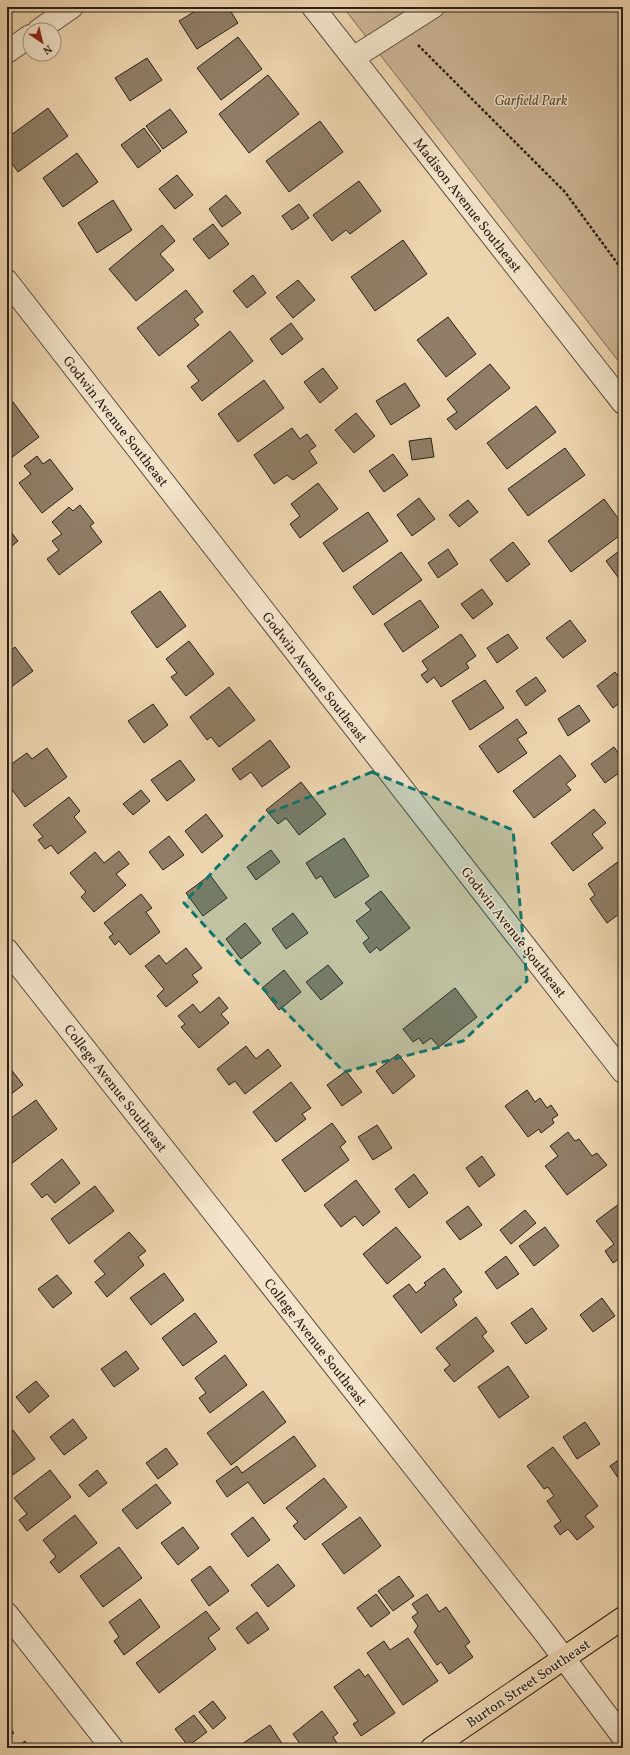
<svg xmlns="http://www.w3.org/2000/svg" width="630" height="1755" font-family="Vollkorn,serif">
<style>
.green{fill:#ccb695;stroke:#7c6b56}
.building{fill:#907e67;stroke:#2b2018}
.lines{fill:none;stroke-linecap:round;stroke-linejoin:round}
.minor-casing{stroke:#5c4d3e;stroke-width:24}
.major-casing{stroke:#2b2018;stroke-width:24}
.path{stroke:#2b2018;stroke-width:2.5;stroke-dasharray:3 2;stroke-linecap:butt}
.minor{stroke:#f3e4cb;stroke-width:22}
.major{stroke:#edd5af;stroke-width:22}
.marked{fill:#0f766e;fill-opacity:0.2;stroke:#0f766e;stroke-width:3;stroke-dasharray:8 5;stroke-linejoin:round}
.labels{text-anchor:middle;stroke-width:3;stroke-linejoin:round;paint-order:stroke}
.park-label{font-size:14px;font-style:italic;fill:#5b4d3e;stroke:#f3e4cb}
.street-label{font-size:14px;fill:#2b2018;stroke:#f3e4cb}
</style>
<rect width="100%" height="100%" fill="#edd5af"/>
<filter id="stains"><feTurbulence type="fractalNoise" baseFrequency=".005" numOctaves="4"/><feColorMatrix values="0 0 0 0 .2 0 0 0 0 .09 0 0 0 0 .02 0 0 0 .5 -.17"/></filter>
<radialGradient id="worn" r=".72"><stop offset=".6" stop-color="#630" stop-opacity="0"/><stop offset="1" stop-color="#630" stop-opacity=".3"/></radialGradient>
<!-- green -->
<path class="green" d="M343 7H623V367Z"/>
<!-- building -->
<path class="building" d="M202 7H228L238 23 197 49 179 21Z
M238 37 262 69 221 100 197 68Z
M147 58 162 80 130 101 115 78Z
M268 75 299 114 249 153 219 114Z
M48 108 68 136 18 172 7 156V138Z
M170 109 187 132 163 149 146 126Z
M320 121 343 152 289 192 266 161Z
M144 128 161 151 138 168 121 145Z
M77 153 98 182 63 207 43 178Z
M177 175 193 195 175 209 159 189Z
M359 181 381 211 350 234 346 230 332 241 313 215Z
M226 195 241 213 222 227 209 209Z
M113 200 132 230 97 253 78 223Z
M299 204 309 218 292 230 282 216Z
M213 224 229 244 209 259 193 239Z
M162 225 175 241 160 254 174 270 136 301 109 269Z
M403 240 427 274 375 311 351 277Z
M253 275 266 293 247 308 233 291Z
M298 280 315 300 293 318 276 297Z
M186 290 203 312 194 319 199 325 159 356 137 328Z
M448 317 476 354 446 377 417 340Z
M291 323 303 339 282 355 270 339Z
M230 331 253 361 202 401 191 387 199 381 187 366Z
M490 364 510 388 456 430 447 419 457 412 447 399Z
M323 368 338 388 320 403 304 382Z
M264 380 284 408 238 442 218 414Z
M405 383 420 406 391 425 376 401Z
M13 402 39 437 7 461V407Z
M536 406 556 432 507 469 487 443Z
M356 413 375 436 354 453 335 430Z
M292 428 300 439 307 434 316 446 309 451 317 463 293 480 287 475 274 484 254 455Z
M431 438 434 457 412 460 409 441Z
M565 448 585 475 528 516 508 489Z
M393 454 408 475 384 492 369 471Z
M37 456 43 464 50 459 73 489 42 513 19 483 31 474 24 466Z
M318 483 338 509 300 538 290 524 300 516 291 504Z
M419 498 435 519 412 536 397 515Z
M604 499 623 525V533L571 572 548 541Z
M468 500 478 512 459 527 449 515Z
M80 505 94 523 90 526 102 542 59 575 47 559 59 550 52 541 62 534 52 522 69 507 73 511Z
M368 512 388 541 343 572 323 543Z
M7 527 18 541 7 550Z
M513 542 530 564 507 582 490 560Z
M623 548V584L606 561Z
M448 549 458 564 438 578 428 563Z
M401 552 422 580 373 615 353 587Z
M482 589 493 604 473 619 461 604Z
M160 591 186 626 157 648 131 612Z
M420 600 439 627 403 652 384 624Z
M570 620 586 641 563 658 546 638Z
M461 634 476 656 466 663 469 668 441 687 434 677 427 683 421 675 428 670 422 661Z
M508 634 518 648 497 663 487 648Z
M189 641 214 674 186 696 171 677 177 673 166 659Z
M15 647 33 671 11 687 7 682V653Z
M615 672 623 683V700L613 708 597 686Z
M536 677 546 691 526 706 516 691Z
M485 680 504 708 470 730 452 701Z
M229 687 255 720 219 747 211 737 207 740 190 717Z
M153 704 168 725 144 743 128 721Z
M579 705 590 721 568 736 558 719Z
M517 719 527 733 517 739 527 753 498 773 479 746Z
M270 740 290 767 262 787 251 772 240 780 232 769Z
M614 747 623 760V770L605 783 591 764Z
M47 748 67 777 25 807 7 783V767L27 753 32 759Z
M560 755 576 776 566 784 571 790 534 818 513 791Z
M180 760 195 780 167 801 151 780Z
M301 782 326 814 299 835 286 818 278 824 266 810Z
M141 790 150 801 133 815 123 804Z
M69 797 80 811 74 817 86 832 58 854 51 845 45 849 38 840 43 837 33 825Z
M594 809 606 823 592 834 603 848 573 871 551 843Z
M206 814 223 836 202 853 185 831Z
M169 836 184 855 163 870 149 852Z
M344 838 369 876 335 898 321 876 316 879 306 863Z
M271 850 280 862 256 880 247 867Z
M119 851 129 864 116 874 126 885 94 912 81 897 86 892 70 873 95 852 104 863Z
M623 858V911L607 923 590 899 595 895 588 884Z
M210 875 227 898 203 916 186 893Z
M381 891 410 928 380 951 377 947 370 953 363 943 369 938 356 921 371 910 365 903Z
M141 894 152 908 146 912 160 932 130 955 119 941 115 945 109 937 113 934 104 923Z
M293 913 308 933 286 949 272 929Z
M245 923 261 943 241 959 226 939Z
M186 948 202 968 192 975 198 982 166 1007 157 996 164 989 145 966 159 955 166 964Z
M328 965 343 983 321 1000 306 982Z
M284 970 301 992 279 1010 262 988Z
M455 988 477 1017 439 1047 431 1038 423 1044 419 1038 413 1042 403 1029Z
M219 997 228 1008 221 1014 229 1023 199 1048 181 1027 185 1024 178 1016 193 1004 200 1013Z
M246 1046 256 1059 268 1049 281 1066 245 1094 235 1081 229 1085 217 1069Z
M398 1054 415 1076 393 1094 376 1071Z
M7 1064 23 1085 7 1097Z
M346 1071 362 1092 342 1106 327 1085Z
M291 1082 311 1108 302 1114 306 1119 276 1142 253 1112Z
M527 1090 535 1102 540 1098 547 1108 551 1105 558 1115 552 1119 554 1123 541 1133 539 1129 528 1137 505 1106Z
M36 1100 57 1129 11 1164 7 1159V1121Z
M332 1123 346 1142 340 1147 349 1160 305 1192 282 1160Z
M377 1125 392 1148 373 1160 358 1137Z
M568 1132 575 1141 579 1139 592 1156 597 1153 607 1165 567 1195 545 1166 558 1156 550 1146Z
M482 1156 495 1175 479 1187 466 1168Z
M62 1159 80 1183 55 1203 47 1194 42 1198 31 1184Z
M414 1174 428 1193 409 1208 395 1189Z
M356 1180 380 1212 363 1226 355 1216 341 1227 324 1205Z
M95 1186 114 1211 69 1244 51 1219Z
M623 1201V1256L613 1263 605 1251 614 1244 596 1221Z
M468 1206 482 1225 460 1240 446 1222Z
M525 1210 536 1223 511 1244 500 1230Z
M396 1227 421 1257 387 1284 363 1254Z
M545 1227 559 1246 534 1266 519 1246Z
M129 1232 146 1251 138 1257 144 1265 107 1297 95 1282 105 1274 94 1261Z
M506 1256 519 1274 497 1289 485 1272Z
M444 1268 462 1292 453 1299 457 1305 421 1333 393 1296 409 1284 416 1293 426 1285 424 1283Z
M164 1273 184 1300 151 1325 130 1298Z
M57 1275 72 1293 53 1308 38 1289Z
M602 1298 615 1316 593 1332 580 1315Z
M532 1308 547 1329 526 1344 511 1323Z
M195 1313 217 1342 183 1366 162 1338Z
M476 1317 487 1332 482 1336 494 1351 454 1382 444 1370 450 1365 436 1348Z
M126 1351 139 1369 114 1387 101 1369Z
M225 1355 247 1385 210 1413 199 1398 206 1393 195 1378Z
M508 1366 529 1397 499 1418 478 1387Z
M36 1381 49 1396 29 1413 16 1397Z
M263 1391 286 1422 231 1465 207 1433Z
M73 1419 87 1438 64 1455 50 1437Z
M585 1422 600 1444 577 1459 563 1437Z
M13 1430 35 1459 7 1479V1435Z
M294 1436 316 1466 264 1504 248 1482 227 1497 216 1481 237 1466 242 1473Z
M553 1447 598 1506 585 1516 594 1527 577 1540 568 1529 560 1535 554 1526 561 1521 547 1501 554 1496 548 1487 544 1489 527 1466Z
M166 1448 178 1464 158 1479 146 1463Z
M623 1457V1485L610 1466Z
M50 1470 71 1497 27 1531 19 1520 27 1514 14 1498Z
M97 1470 107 1483 89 1497 79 1485Z
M324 1478 347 1507 305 1540 293 1526 298 1522 286 1508Z
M156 1484 171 1503 137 1529 122 1510Z
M75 1515 97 1543 59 1573 50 1562 56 1557 43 1540Z
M253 1517 270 1540 248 1557 231 1534Z
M360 1517 381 1546 344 1574 322 1544Z
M183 1527 199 1548 178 1565 161 1543Z
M119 1547 142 1578 103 1607 80 1576Z
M278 1564 295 1586 268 1607 251 1585Z
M210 1566 229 1591 209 1606 191 1580Z
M399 1576 414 1596 393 1611 378 1591Z
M376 1594 390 1613 371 1627 357 1608Z
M427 1594 439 1612 446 1607 470 1642 465 1646 473 1657 449 1674 441 1662 437 1665 414 1632 418 1626 412 1617 418 1613 412 1604Z
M140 1599 160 1627 124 1655 114 1641 119 1637 109 1622Z
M206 1611 220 1629 208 1638 216 1649 159 1693 136 1663Z
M257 1612 269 1629 248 1644 236 1628Z
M408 1638 438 1681 403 1705 367 1653 384 1641 390 1650Z
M359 1669 365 1677 368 1674 395 1713 361 1736 353 1724 358 1721 334 1687Z
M213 1701 226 1718 213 1729 199 1712Z
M322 1711 338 1733 333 1737 339 1746 337 1748H303L293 1734Z
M194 1715 207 1732 188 1746 175 1729Z
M7 1724 14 1733 7 1738Z
M270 1725 285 1748H240L239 1746Z
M25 1741 30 1748H16Z"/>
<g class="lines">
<defs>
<path id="minor" d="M313 7 623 403
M39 30 72 7
M7 52 30 36
M353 58 433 7
M7 281 623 1072
M7 950 545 1633 623 1737
M7 1614 112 1748"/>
<path id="major" d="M432 1748 623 1618"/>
</defs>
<!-- minor casing -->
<use href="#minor" class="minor-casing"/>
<!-- major casing -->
<use href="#major" class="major-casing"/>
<!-- path -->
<path class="path" d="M376 7 380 11
M418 45 565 192 623 271"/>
<!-- minor -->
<use href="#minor" class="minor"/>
<!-- major -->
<use href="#major" class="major"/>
</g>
<!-- marked area -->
<path class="marked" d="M372 772 513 830 527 981 463 1041 344 1072 244 969 184 903 266 814Z"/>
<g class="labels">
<!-- park labels -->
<g class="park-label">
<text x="531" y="105">Garfield Park</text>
</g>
<!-- street labels -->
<g class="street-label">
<text transform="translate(468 205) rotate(52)" y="5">Madison Avenue Southeast</text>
<text transform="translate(116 421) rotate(52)" y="5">Godwin Avenue Southeast</text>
<text transform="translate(315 677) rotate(52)" y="5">Godwin Avenue Southeast</text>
<text transform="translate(514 932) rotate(52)" y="5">Godwin Avenue Southeast</text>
<text transform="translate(116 1088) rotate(52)" y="5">College Avenue Southeast</text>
<text transform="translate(316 1342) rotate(52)" y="5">College Avenue Southeast</text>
<text transform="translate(528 1683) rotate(-34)" y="5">Burton Street Southeast</text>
</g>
</g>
<!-- margin -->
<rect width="630" height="1755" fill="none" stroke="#edd5af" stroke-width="24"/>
<rect x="8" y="8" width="614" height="1739" fill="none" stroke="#2b2018" stroke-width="2"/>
<rect x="12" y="12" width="606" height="1731" fill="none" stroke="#2b2018"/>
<!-- north arrow -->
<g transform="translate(42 42) rotate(145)"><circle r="19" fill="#f3e4cb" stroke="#a39683"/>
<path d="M0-3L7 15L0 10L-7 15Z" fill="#8f2418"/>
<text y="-6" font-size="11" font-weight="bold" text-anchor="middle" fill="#2b2018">N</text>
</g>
<rect width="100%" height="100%" filter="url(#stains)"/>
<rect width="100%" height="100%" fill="url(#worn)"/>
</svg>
